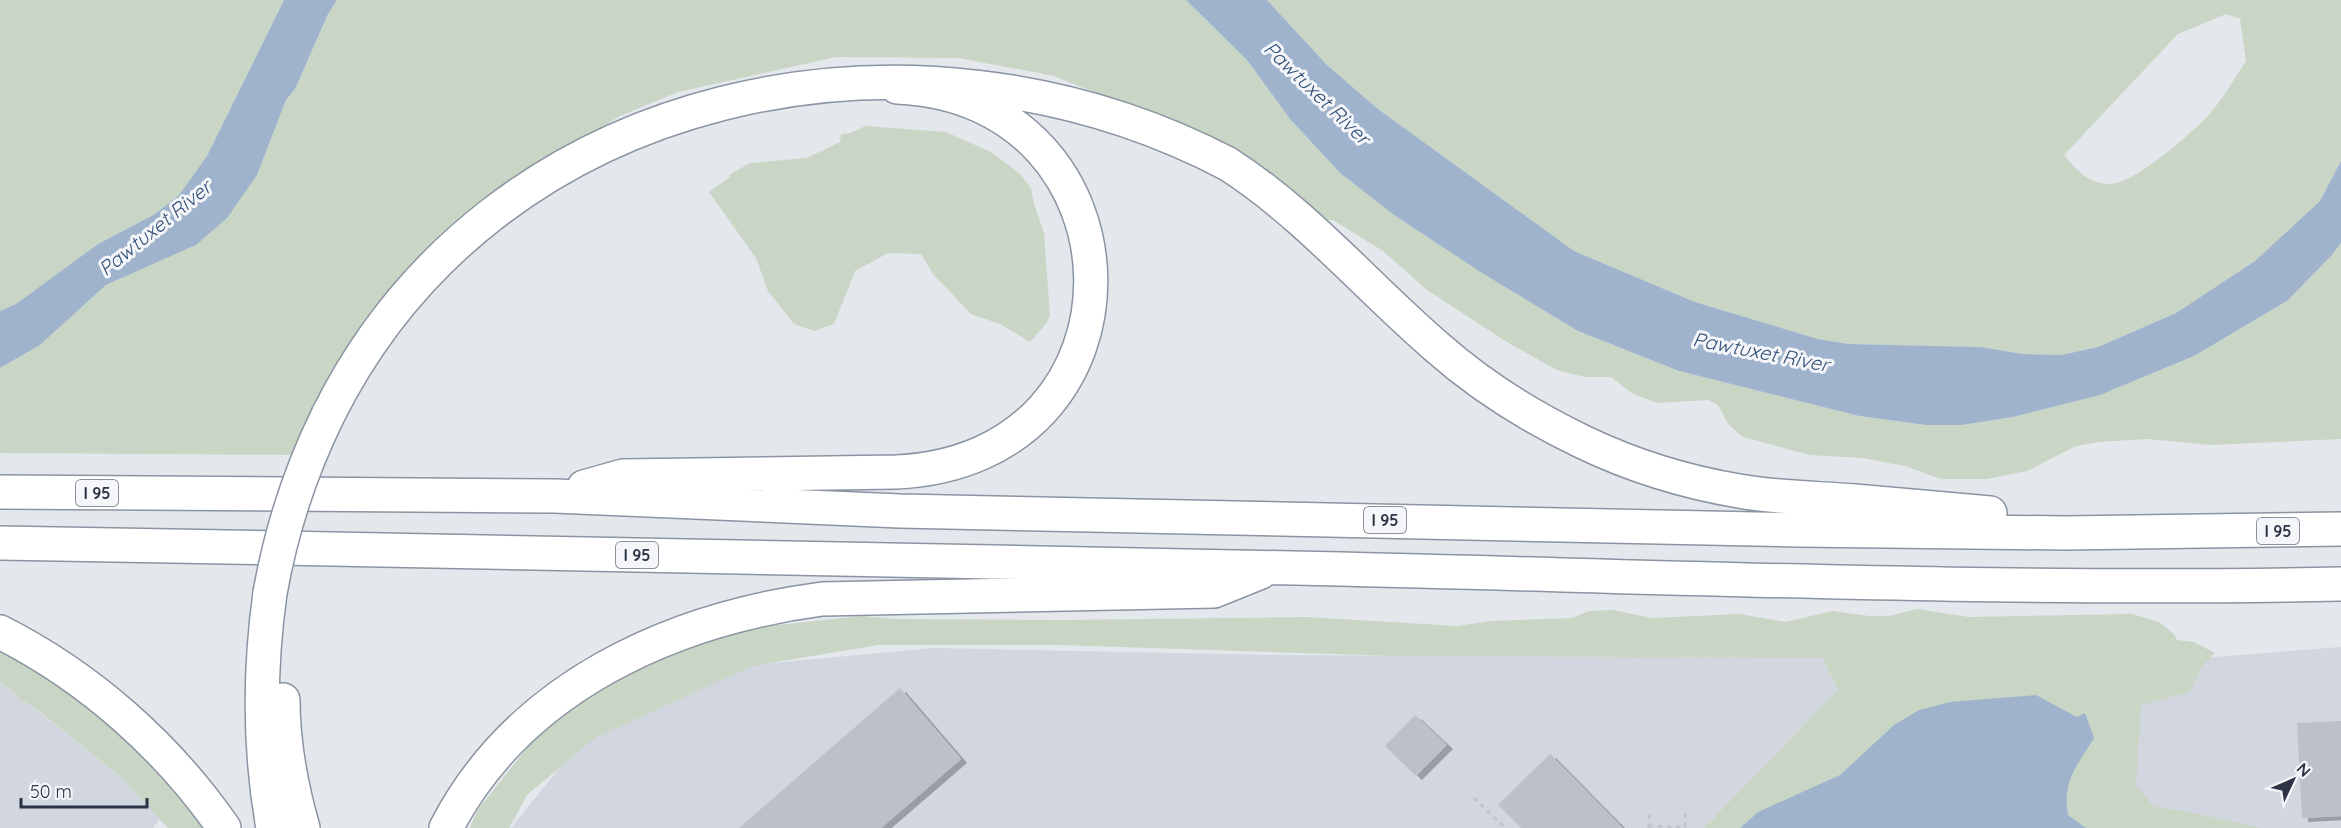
<svg xmlns="http://www.w3.org/2000/svg" width="2341" height="828" font-family="Quicksand,sans-serif">
<style>
.built{fill:#d2d6de}
.green{fill:#c9d6c5;fill-rule:evenodd}
.water{fill:#9fb4cc}
.building{fill:#bbc0ca;filter:url(#shadow)}
.lines{fill:none;stroke-linecap:round;stroke-linejoin:round}
.highway-casing{stroke:#8b94a3;stroke-width:36}
.path{stroke:#c2c5cb;stroke-width:3;stroke-dasharray:4.5 4.5;stroke-linecap:butt}
.highway{stroke:#fff;stroke-width:33}
.highway-bridge-casing{stroke:#8b94a3;stroke-width:36;stroke-linecap:butt}
.highway-bridge{stroke:#fff;stroke-width:33}
.labels{text-anchor:middle;stroke-width:6;stroke-linejoin:round;paint-order:stroke}
.shield{fill:#f4f6f9;stroke:#676e7b;stroke-width:1.5}
.shield-label{font-size:16px;font-weight:bold;fill:#2b3445}
.water-label{font-size:20px;font-style:italic;fill:#34527a;stroke:#f4f6f9}
</style>
<defs>
<filter id="shadow"><feDropShadow dx="6" dy="4" stdDeviation="0" flood-color="#0004"/></filter>
</defs>
<rect width="100%" height="100%" fill="#e4e7ec"/>
<!-- built -->
<path class="built" d="M2341 647V828H2119L2099 666Z
M933 648 1270 655 1822 658 1838 690 1704 828H511L586 735 730 667Z
M0 682 18 695 17 698 33 707 122 778 160 819 153 828H0Z"/>
<!-- green -->
<path class="green" d="M0 0H284L207 156 179 195 155 214 98 244 16 304 0 311Z
M337 0H1186L1247 60 1290 119 1340 173 1394 215 1482 273 1578 331 1679 371 1859 416 1926 425H1962L2013 417 2100 395 2194 356 2287 301 2332 255 2341 243V439L2211 445 2147 439 2099 442 2076 446 2027 471 1987 479H1941L1905 466 1863 458 1810 455 1743 437 1728 424 1718 405 1709 400 1657 403 1633 394 1611 377H1585L1557 370 1510 344 1427 290 1383 251 1333 220H1324L1192 132 1054 76 959 58 836 57 678 92 620 116 514 180 433 249 312 455 0 453V368L40 345 106 285 196 245 257 175 286 100 295 89 328 14Z
M1267 0H2341V161L2320 201 2255 261 2176 313 2098 347 2061 355 2023 354 1981 347 1849 344 1818 339 1695 302 1574 251 1378 109 1326 64ZM2226 14 2240 19 2246 61C2235 77 2225 96 2212 111 2196 130 2133 186 2108 184 2088 183 2076 170 2064 155L2178 34Z
M865 126 946 132 991 152 1020 174 1031 188 1034 204 1044 233 1050 316 1046 324 1030 342 1000 324 971 314 933 274 921 254 888 253 855 271 834 324 814 331 794 324 768 291 756 258 709 192 730 177 729 175 750 163 807 158 840 142 841 134 851 133Z
M1917 609 1969 617 2132 614 2159 622 2174 634 2177 640 2194 642 2215 653 2202 666 2190 692 2141 705 2136 785 2154 807 2189 812 2261 828H1939L1758 812 1740 828H1704L1838 690 1822 658 1396 656 1059 645H879L752 666 595 738 527 795 509 828H470L477 811 556 711 611 669 742 629 862 616 893 619 1064 620 1306 617 1458 626 1490 621 1572 618 1589 611 1613 610 1652 618 1739 614 1786 622 1832 611 1869 616H1889Z
M0 642 60 673 217 828H168L122 778 34 707 17 698 18 695 0 682Z"/>
<!-- water -->
<path class="water" d="M284 0H337L328 14 295 89 286 100 257 175 227 218 196 245 106 285 40 345 0 368V311L16 304 98 244 155 214 179 195 207 156Z
M1186 0H1267L1326 64 1378 109 1574 251 1695 302 1818 339 1849 344 1981 347 2023 354 2061 355 2098 347 2176 313 2255 261 2320 201 2341 161V243L2332 255 2287 301 2194 356 2100 395 2013 417 1962 425H1926L1859 416 1679 371 1578 331 1482 273 1394 215 1340 173 1290 119 1247 60Z
M2036 695 2077 717 2085 713 2094 738C2077 766 2062 781 2068 815L2086 828H1740L1758 812 1840 775 1894 725 1919 710 1950 702Z"/>
<!-- building -->
<path class="building" d="M900 688 961 759 881 828H739Z
M1415 715 1447 745 1416 776 1385 746Z
M2341 721V816L2302 818 2297 723Z
M1550 754 1623 828H1521L1498 805Z"/>
<g class="lines">
<defs>
<path id="highway" d="M328 415C493 83 914 0 1228 164 1307 215 1367 287 1438 348 1481 386 1531 417 1583 442 1633 466 1685 482 1739 491 1777 498 1816 498 1855 501 1900 505 1945 509 1990 513
M584 487 623 476 896 472C1161 460 1150 97 897 87
M0 492 555 496 900 511 1799 530 2066 533 2341 529
M0 543C447 551 894 558 1341 569 1674 577 2008 591 2341 584
M270 593C259 672 259 749 273 828
M0 632C89 677 167 746 224 828
M283 700C283 743 291 786 303 828
M446 828C519 687 671 619 822 599L1214 591 1261 572"/>
</defs>
<!-- highway casing -->
<use href="#highway" class="highway-casing"/>
<!-- path -->
<path class="path" d="M1474 798 1505 828
M1649 826 1685 827V811
M1649 828V810"/>
<!-- highway -->
<use href="#highway" class="highway"/>
<defs>
<path id="highway-bridge" d="M270 593C281 531 300 472 328 415"/>
</defs>
<!-- highway-bridge casing -->
<use href="#highway-bridge" class="highway-bridge-casing"/>
<!-- highway-bridge -->
<use href="#highway-bridge" class="highway-bridge"/>
</g>
<g class="labels">
<!-- shield labels -->
<g class="shield">
<rect x="76" y="480" width="42" height="26" rx="4.5"/>
<rect x="1364" y="507" width="42" height="26" rx="4.5"/>
<rect x="2257" y="518" width="42" height="26" rx="4.5"/>
<rect x="616" y="542" width="42" height="26" rx="4.5"/>
</g>
<g class="shield-label">
<text x="97" y="499">I 95</text>
<text x="1385" y="526">I 95</text>
<text x="2278" y="537">I 95</text>
<text x="637" y="561">I 95</text>
</g>
<!-- water labels -->
<g class="water-label">
<text transform="translate(1317 93) rotate(44)" y="7">Pawtuxet River</text>
<text transform="translate(155 228) rotate(-39)" y="7">Pawtuxet River</text>
<text transform="translate(1761 352) rotate(11)" y="7">Pawtuxet River</text>
</g>
</g>
<!-- north arrow -->
<g transform="translate(2293 780) rotate(46)" stroke="#f4f6f9" stroke-width="4.5" paint-order="stroke">
<path d="M0-4.5L10 22L0 15L-10 22Z" fill="#2b3445"/>
<text y="-9" font-size="16" font-weight="bold" text-anchor="middle" fill="#2b3445">N</text>
</g>
<!-- scale -->
<path d="M21 798v9h126v-9" fill="none" stroke="#2b3445" stroke-width="3"/>
<text x="30" y="798" font-size="18" fill="#2b3445" stroke="#f4f6f9" stroke-width="4.5" paint-order="stroke">50 m</text>
</svg>
